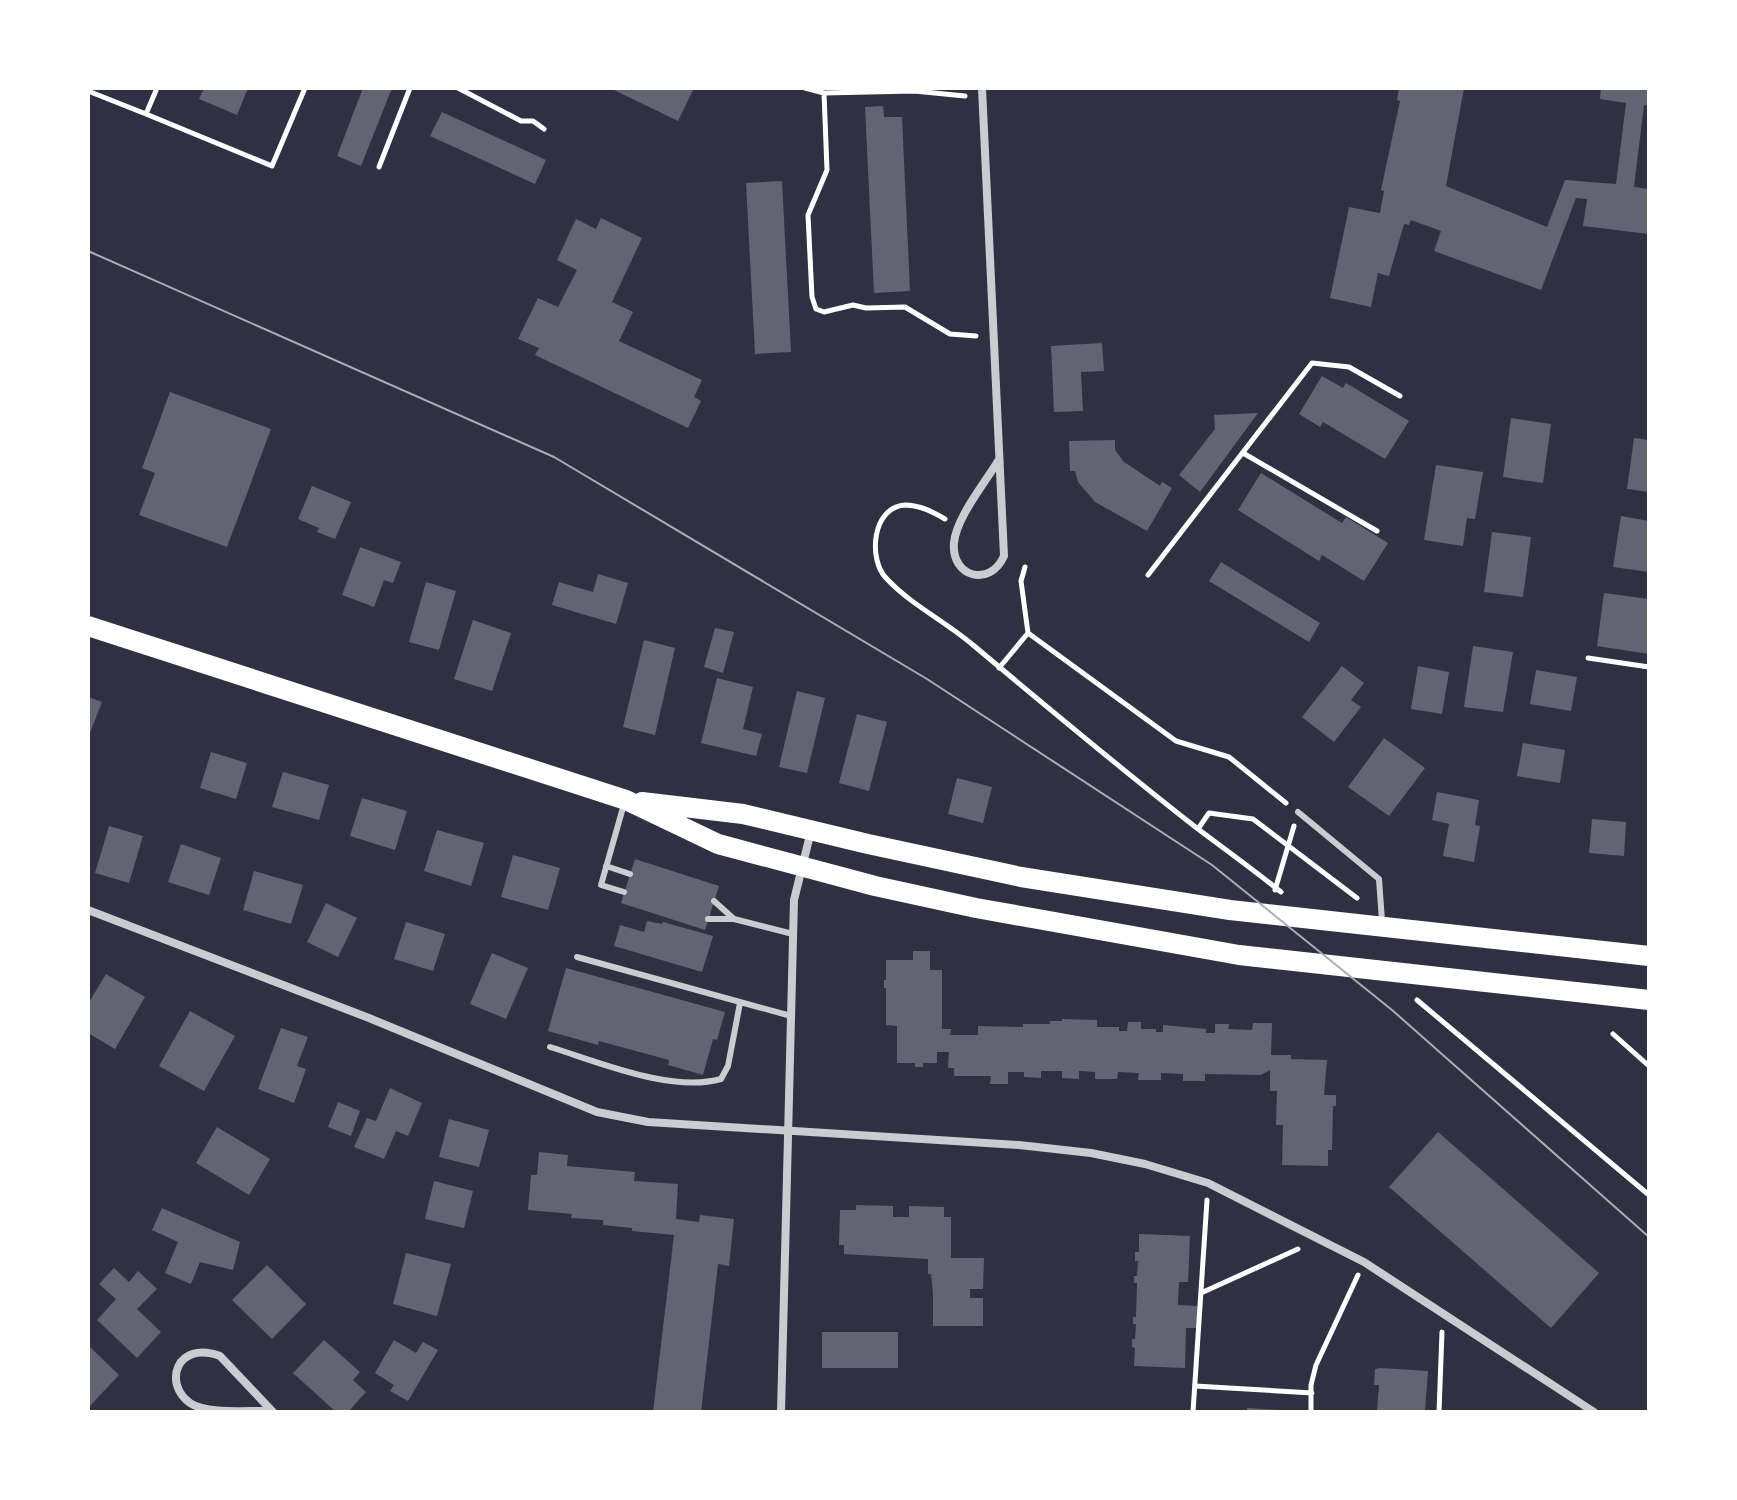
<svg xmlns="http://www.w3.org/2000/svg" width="1737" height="1500" font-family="Karla,sans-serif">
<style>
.building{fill:#626471}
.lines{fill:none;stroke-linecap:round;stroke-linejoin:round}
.path{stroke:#fff;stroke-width:5}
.service{stroke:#caccd0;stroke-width:6}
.minor{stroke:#caccd0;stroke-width:8}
.primary{stroke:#fff;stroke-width:20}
.tram{stroke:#abadb3;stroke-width:2}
</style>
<rect width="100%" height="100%" fill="#2d3142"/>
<!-- building -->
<path class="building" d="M204 88H248L237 115 199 99Z
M363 88H392L361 166 337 156Z
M610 88H694L678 121Z
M1399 88H1464L1446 186 1547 227 1565 180 1616 184 1626 103 1600 99 1601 88H1649V106L1644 105 1634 187 1649 189V234L1583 226 1587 199 1576 198 1541 290 1434 251 1441 231 1411 220 1409 225 1404 224 1389 276 1378 273 1371 307 1330 298 1349 207 1380 213 1384 191 1381 190 1400 101 1397 100Z
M883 106 884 117H902L910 291 874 293 865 107Z
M442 112 546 160 535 184 430 136Z
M782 181 791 352 755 354 746 183Z
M601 218 642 238 612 302 633 312 619 341 702 380 694 397 701 401 688 428 535 355 539 348 518 339 538 298 558 307 577 270 557 260 576 219 596 229Z
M1102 343 1104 371 1081 372 1083 411 1054 412 1051 346Z
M1322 376 1343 388 1346 383 1409 421 1385 459 1323 422 1320 427 1299 414Z
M170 392 271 429 227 547 139 515 155 473 142 468Z
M1258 413 1200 492 1179 475 1215 429 1214 415Z
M1511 418 1551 424 1543 483 1503 477Z
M1634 438 1649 440V492L1627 489Z
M1115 440V450L1124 462 1160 486 1162 482 1172 488 1147 531 1095 502 1078 482 1075 471H1070L1069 441Z
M1436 465 1483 472 1475 519 1467 518 1463 546 1424 540Z
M1261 473 1342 523 1346 517 1388 543 1364 581 1322 555 1319 561 1238 510Z
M312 486 351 502 335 539 317 532 319 528 298 519Z
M1621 516 1649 521V572L1613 567Z
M1492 532 1531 537 1523 597 1484 592Z
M360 547 401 562 393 583 384 580 374 607 342 595Z
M1221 562 1320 623 1309 642 1209 581Z
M598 574 628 583 616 624 552 605 559 582 593 592Z
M426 582 456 591 439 650 409 642Z
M1604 593 1649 599V654L1597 646Z
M473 620 511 633 492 691 454 679Z
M715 628 734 632 723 673 704 667Z
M644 640 675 648 655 735 623 727Z
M1473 646 1513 652 1503 712 1464 707Z
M1342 666 1364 683 1351 700 1361 707 1334 742 1302 717Z
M1418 666 1449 672 1442 714 1411 709Z
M1536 670 1577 677 1571 711 1530 704Z
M717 678 753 687 743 729 762 734 756 756 701 743Z
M797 691 825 698 807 773 779 767Z
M88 697 102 702 88 738Z
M857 714 887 722 869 791 839 783Z
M1384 738 1425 768 1389 816 1348 787Z
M1523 743 1565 750 1560 783 1517 776Z
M211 752 247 763 236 799 200 788Z
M283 772 329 785 319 820 272 807Z
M957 778 992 787 983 823 948 814Z
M1437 792 1479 800 1475 825 1480 826 1474 862 1443 856 1449 824 1432 820Z
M362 798 407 811 395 850 350 836Z
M1592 819 1626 822 1624 856 1589 853Z
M109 826 143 836 129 883 95 873Z
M437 830 484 843 471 886 424 871Z
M181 844 221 858 209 895 168 882Z
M513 855 560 868 548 910 501 897Z
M635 859 719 886 705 930 621 903Z
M254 871 303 885 291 924 243 910Z
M326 903 357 918 338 957 307 942Z
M647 921 662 924 663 922 713 936 702 972 614 946 620 925 644 932Z
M406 922 445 934 433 971 394 959Z
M913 951H930V970H942V1029H951L950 1035H978V1026L1023 1027V1024H1050V1021H1062V1019L1097 1020V1027H1119V1031H1127L1128 1022H1141V1029H1156V1032H1163V1025L1206 1029V1033H1215V1024H1229L1228 1029 1252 1030 1253 1023H1272L1271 1055H1291V1059L1327 1060 1324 1095H1336V1106H1333L1332 1150H1328V1166L1282 1165 1283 1125H1276L1277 1091H1270V1070L1261 1075 1205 1074V1081H1183V1074L1161 1073V1080H1138L1139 1073 1118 1072 1117 1079H1095V1072L1079 1071V1079L1062 1078V1071H1041V1078L1024 1077V1072H1008V1084H990L991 1076H954V1068H948L949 1052H937V1063H923V1067H915V1063H897V1026L886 1025V988H884V980H886V960H913Z
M492 953 528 968 506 1019 470 1004Z
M566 968 725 1012 717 1040 713 1039 703 1075 668 1065 669 1060 599 1041 598 1045 548 1031Z
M106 974 145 997 115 1049 88 1033V1004Z
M190 1011 235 1036 204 1091 159 1066Z
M281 1028 308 1037 297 1066 306 1069 294 1103 258 1089Z
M390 1088 422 1103 408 1136 396 1131 384 1159 354 1147 367 1118 376 1121Z
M338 1102 360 1111 351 1136 328 1127Z
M449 1119 489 1130 479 1167 439 1157Z
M217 1127 270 1159 249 1195 196 1163Z
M1438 1132 1599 1273 1551 1328 1389 1187Z
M539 1152 568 1155 567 1166 635 1172 634 1181 678 1184 676 1219 699 1222 700 1215 734 1219 729 1266 718 1264 701 1412H653L674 1235 632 1231V1228L603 1225V1220L571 1218 572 1214 528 1210 531 1175H537Z
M434 1181 473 1191 464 1228 425 1219Z
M856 1205 893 1206V1217H909V1206L944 1207V1217H951V1258H984L983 1289H970V1298H983V1326H933V1293L931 1274H928V1259L844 1254V1245H839L840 1210H856Z
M162 1208 240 1242 233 1270 200 1262 191 1284 165 1273 178 1242 152 1230Z
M1139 1234 1190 1236 1188 1282H1179L1178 1305 1199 1306 1198 1328H1186L1185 1368 1134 1366 1135 1348 1132 1347V1339H1135L1136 1324H1133V1317H1136L1137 1283H1134V1276H1137L1138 1261H1135V1252H1139Z
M406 1253 451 1264 437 1316 393 1304Z
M267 1265 306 1304 272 1339 232 1300Z
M114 1268 129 1282 138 1271 157 1289 137 1309 161 1332 137 1358 97 1320 116 1299 99 1284Z
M822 1332H898V1368H822Z
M324 1340 360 1372 353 1380 366 1392 348 1412H336L293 1373Z
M394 1340 416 1353 423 1342 438 1350 408 1401 390 1391 394 1385 375 1373Z
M88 1345 119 1375 88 1408Z
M1380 1368 1428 1371 1425 1412H1377L1379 1385H1374L1375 1369Z
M1247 1408 1280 1410V1412H1247Z"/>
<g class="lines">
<!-- path -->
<path class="path" d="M157 88 146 114 272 166 305 88
M458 88 521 121H533L544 129
M805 88 824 93 914 91 965 96
M88 91 146 114
M824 93 827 170 808 215 812 297 816 309 824 312 853 305 866 308 905 307 950 334 976 336
M379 167 410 88
M1243 453 1377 531
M945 519C933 512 920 505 905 505 872 507 868 559 886 578 911 605 945 621 973 645 1047 707 1122 770 1198 829 1226 850 1254 870 1281 892
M1025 567 1021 581 1028 633 1176 741 1229 757 1286 803
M1148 575 1312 363 1349 367 1400 396
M1588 658 1649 667
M999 668 1028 633
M1198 829 1209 813 1253 819 1357 898
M1275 890 1294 826
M1417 1000 1649 1195
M1613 1034 1649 1066
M1201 1293 1298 1249
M1195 1386 1312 1393
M1193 1412 1207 1200
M1311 1412V1385L1316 1365 1358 1275
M1439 1412 1442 1332"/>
<!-- service -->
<path class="service" d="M1298 812 1379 879 1382 921
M606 866 630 874
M624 892 601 885 624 804
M714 901 734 919
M708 919H734L793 934
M577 957 791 1016
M550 1047C599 1062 671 1093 721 1079L728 1066 740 1003"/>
<!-- minor -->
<path class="minor" d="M982 88 1004 556C990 588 951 577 954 543 956 518 985 483 998 461
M88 910 369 1018 597 1112 648 1122 1019 1145 1091 1153 1145 1164 1208 1183 1364 1262 1594 1412
M272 1411C251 1410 207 1415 190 1403 163 1384 176 1340 220 1356L273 1412
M781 1412 794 900 811 831"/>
<!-- primary -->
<path class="primary" d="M88 626 626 800 718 844 875 886 976 908 1239 955 1649 1000
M642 802 743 814 868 844 1021 877 1230 910 1649 956"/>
<!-- tram -->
<path class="tram" d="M88 251 554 457 927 679 1212 865 1392 1010 1649 1237"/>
</g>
<!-- border -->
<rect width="1737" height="1500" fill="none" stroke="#ffffff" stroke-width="180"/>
</svg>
